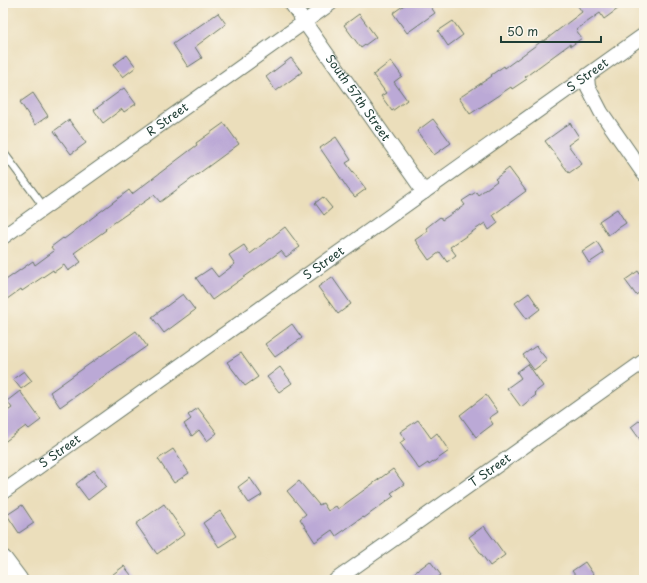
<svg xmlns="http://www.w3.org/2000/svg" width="647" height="583" font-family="'Playpen Sans',sans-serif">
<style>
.building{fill:#bba9d6}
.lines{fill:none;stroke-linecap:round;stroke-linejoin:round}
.lane-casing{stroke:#667563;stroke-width:9}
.street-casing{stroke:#667563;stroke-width:16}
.secondary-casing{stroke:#667563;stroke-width:21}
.lane{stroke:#fff;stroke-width:7}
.street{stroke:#fff;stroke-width:14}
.secondary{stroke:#fff;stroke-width:19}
.labels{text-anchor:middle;stroke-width:3.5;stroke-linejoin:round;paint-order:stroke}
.street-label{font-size:12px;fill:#1f3d34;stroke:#fbf7ec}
</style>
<rect width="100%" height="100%" fill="#fbf7ec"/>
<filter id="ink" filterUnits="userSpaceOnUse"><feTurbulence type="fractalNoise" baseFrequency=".025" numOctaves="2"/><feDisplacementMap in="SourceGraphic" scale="8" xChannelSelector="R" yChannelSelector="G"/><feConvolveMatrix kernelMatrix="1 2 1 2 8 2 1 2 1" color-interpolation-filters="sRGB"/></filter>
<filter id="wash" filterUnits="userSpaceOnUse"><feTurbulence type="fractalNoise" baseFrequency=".012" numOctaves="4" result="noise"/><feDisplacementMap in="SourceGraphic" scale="16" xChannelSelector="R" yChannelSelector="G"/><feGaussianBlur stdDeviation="0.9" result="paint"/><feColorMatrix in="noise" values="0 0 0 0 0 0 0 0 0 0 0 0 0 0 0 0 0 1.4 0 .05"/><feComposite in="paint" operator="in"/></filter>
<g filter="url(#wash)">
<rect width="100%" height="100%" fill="#ebdebb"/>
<g id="blocks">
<!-- building -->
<path class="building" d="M407 3H428L435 13 407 33 393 13Z
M576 3H626L604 19 600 13 576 30 582 38 571 46 570 44 525 77 527 79 512 89 511 87 470 114 459 98 492 76 491 75 504 66 505 68 543 40 544 41 582 12Z
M218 13 226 24 195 47 202 58 188 67 173 44Z
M359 14 376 37 361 48 344 25Z
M453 21 463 35 448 46 438 31Z
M127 55 136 67 123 77 113 65Z
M291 58 302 72 276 91 266 77Z
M391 61 402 76 394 82 407 100 392 111 381 96 386 93 373 75Z
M124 88 136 104 124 112 122 109 103 123 94 110Z
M33 93 48 116 35 125 20 102Z
M433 119 451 143 434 155 417 131Z
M69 120 86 143 71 154 54 131Z
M224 123 239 144 160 202 154 195 105 229 106 230 74 253 81 262 68 271 64 265 54 272 53 270 22 291 21 289 3 302V282L33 261 35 265 54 251 51 247 63 238 64 239 129 190 132 194 197 145 196 143Z
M570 123 579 137 568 145 582 164 569 173 545 141Z
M336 137 351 160 346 163 366 189 355 197 348 189 320 148Z
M509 168 526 191 493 215 498 223 489 230 485 223 450 247 456 255 447 262 440 252 429 260 415 240 428 231 426 228 440 217 442 220 465 205 462 201 476 192 478 195 497 181 495 179Z
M323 197 332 208 324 215 315 203Z
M617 209 626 223 608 235 599 221Z
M285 227 300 247 286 257 281 251 212 300 196 278 211 268 218 277 235 264 229 255 244 245 250 254Z
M597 242 604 253 589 263 582 252Z
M638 271 644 280V289L636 295 625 280Z
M332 277 351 304 338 314 318 287Z
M529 293 540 309 527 319 515 303Z
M183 294 195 310 164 333 152 317Z
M292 324 302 338 275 357 265 344Z
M136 331 147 346 60 407 50 392Z
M536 346 547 360 534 370 523 355Z
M241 353 258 377 245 386 227 362Z
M528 364 543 386 534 393 536 395 521 407 507 388 521 378 517 372Z
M280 367 292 383 279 392 267 377Z
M24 371 32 381 21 389 13 379Z
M20 391 41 420 29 429 26 426 3 443V414L12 408 7 401Z
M486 395 498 412 489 418 493 424 476 437 460 415Z
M198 408 217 433 207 441 199 430 192 436 184 424 191 419 188 415Z
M644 417V445L631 427Z
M418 420 431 438 437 433 449 451 429 465 428 463 419 469 400 443 405 439 400 432Z
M173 449 189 473 174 483 158 459Z
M393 469 404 484 391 493 394 496 364 518 363 517 336 536 332 530 315 542 300 519 306 514 287 491 299 481 319 505 323 503 328 511 336 506 338 509Z
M94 470 106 486 88 500 76 484Z
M250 478 262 495 249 503 238 487Z
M164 504 185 534 157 554 136 524Z
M22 505 34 523 19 533 7 515Z
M220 511 236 536 219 547 203 523Z
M484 526 505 555 490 566 469 537Z
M430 561 441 575 434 580H405Z
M585 562 593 574 586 580H579L572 571Z
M124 566 135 580H105Z"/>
</g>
</g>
<g filter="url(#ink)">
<use href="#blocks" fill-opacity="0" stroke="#667563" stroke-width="1"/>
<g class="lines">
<defs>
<path id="lane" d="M3 152 44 207"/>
<g id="street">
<path id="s1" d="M291 3 424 192"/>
<path d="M587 76 588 87 601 112 644 174"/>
<path id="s2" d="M3 237 331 3"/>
<path id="s3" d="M3 492 644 35"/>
<path id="s4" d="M336 580 644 361"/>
</g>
<path id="secondary" d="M3 560 18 580"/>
</defs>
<!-- lane casing -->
<use href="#lane" class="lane-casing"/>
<!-- street casing -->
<use href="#street" class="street-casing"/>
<!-- secondary casing -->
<use href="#secondary" class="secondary-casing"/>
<!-- lane -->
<use href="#lane" class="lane"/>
<!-- street -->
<use href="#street" class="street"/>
<!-- secondary -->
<use href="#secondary" class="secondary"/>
</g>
</g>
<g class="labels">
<!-- street labels -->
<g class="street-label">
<text dy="4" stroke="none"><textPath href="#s3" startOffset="718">S Street</textPath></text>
<text dy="4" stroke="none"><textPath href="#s1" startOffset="116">South 57th Street</textPath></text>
<text dy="4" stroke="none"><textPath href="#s2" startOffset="202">R Street</textPath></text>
<text dy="4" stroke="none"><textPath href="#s3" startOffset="394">S Street</textPath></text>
<text dy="4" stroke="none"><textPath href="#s3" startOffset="70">S Street</textPath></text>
<text dy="4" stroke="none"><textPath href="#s4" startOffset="189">T Street</textPath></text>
</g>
</g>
<!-- margin -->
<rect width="647" height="583" fill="none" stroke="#fbf7ec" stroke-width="16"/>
<!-- scale -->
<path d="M501 36v6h100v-6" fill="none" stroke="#1f3d34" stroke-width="2"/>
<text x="507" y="36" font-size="12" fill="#1f3d34" stroke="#fbf7ec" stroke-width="3" paint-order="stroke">50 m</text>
</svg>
